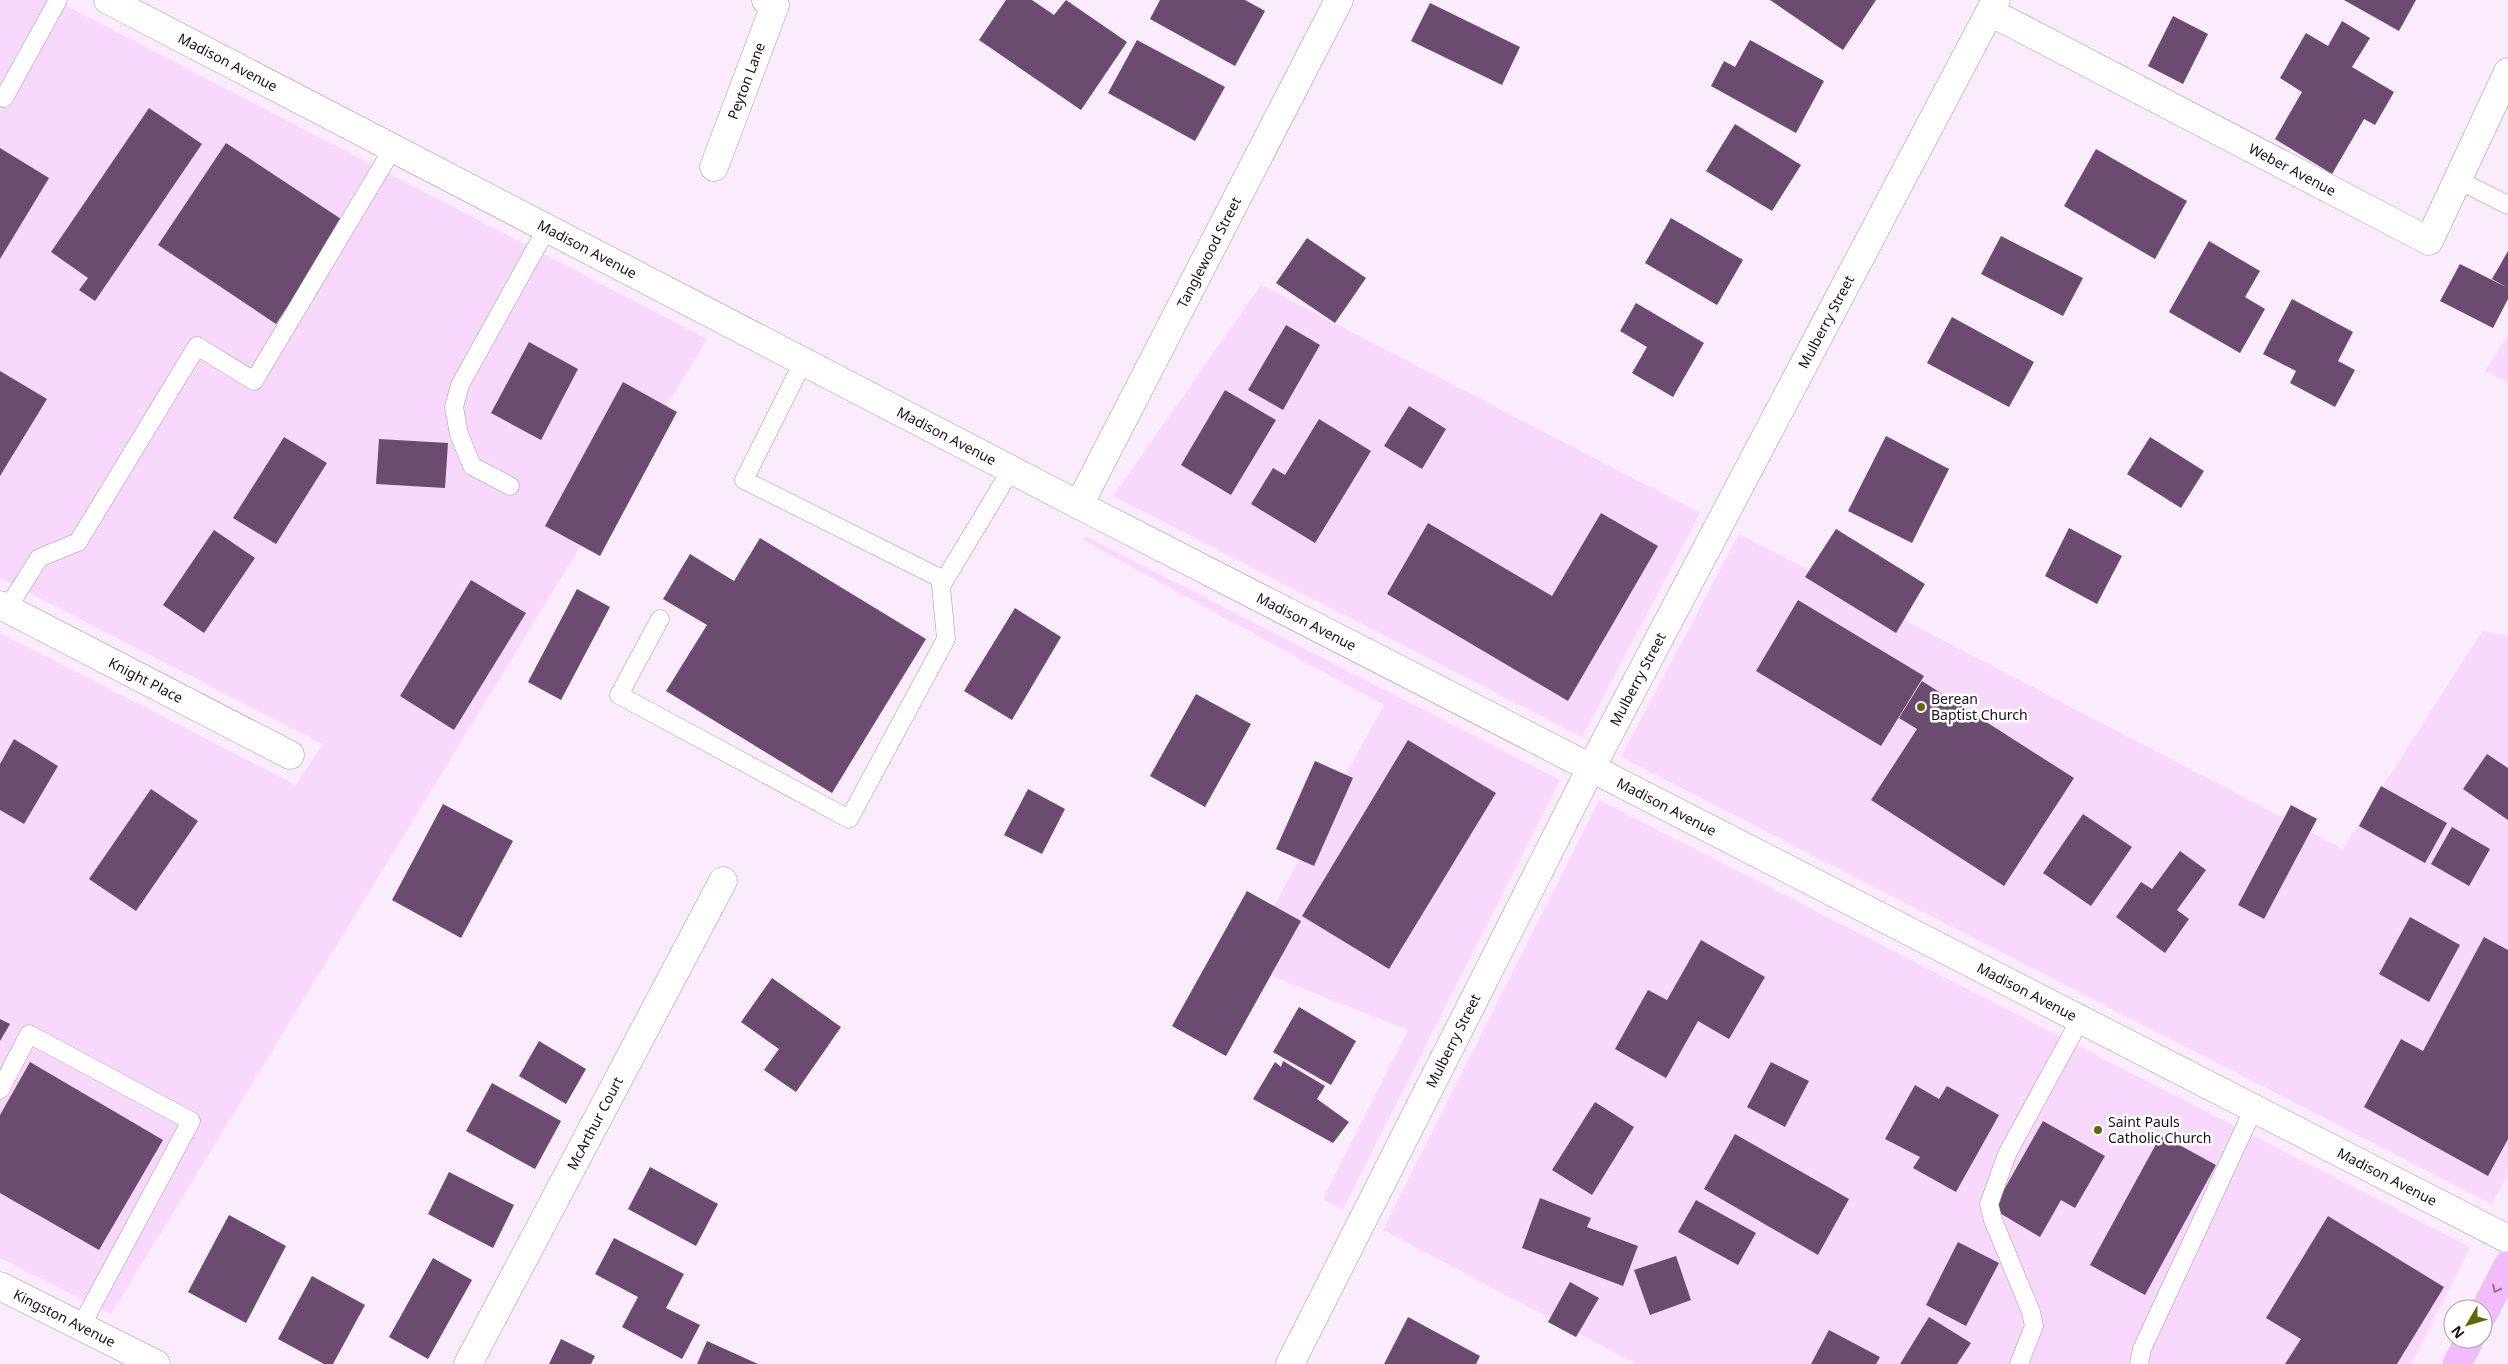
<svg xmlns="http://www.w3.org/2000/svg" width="2508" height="1364" font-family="'Noto Sans',sans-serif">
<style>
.built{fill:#f8d9fd}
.building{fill:#6b4b70}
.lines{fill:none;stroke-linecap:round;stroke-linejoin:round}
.lane-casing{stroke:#aa92ad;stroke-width:19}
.street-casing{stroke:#aa92ad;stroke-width:29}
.secondary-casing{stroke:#aa92ad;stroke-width:29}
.primary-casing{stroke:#dad9da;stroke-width:29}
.lane{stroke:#fff;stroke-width:18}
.street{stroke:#fff;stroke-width:28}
.secondary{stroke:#fff;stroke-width:28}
.primary{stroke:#f2bbfb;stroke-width:28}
.oneway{stroke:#906e95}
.poi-dot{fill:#636602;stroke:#fff;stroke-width:2}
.labels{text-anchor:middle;stroke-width:5;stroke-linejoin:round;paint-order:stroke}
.street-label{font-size:14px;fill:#180f19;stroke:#fff}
.poi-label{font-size:14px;fill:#180f19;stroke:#fff;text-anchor:start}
</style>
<rect width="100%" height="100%" fill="#fbecfd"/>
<!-- built -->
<path class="built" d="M0 0H55L707 339 111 1314 0 1258V633L296 785 323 744 0 578Z
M1261 285 1700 513 1582 737 1113 496Z
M2508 335V383L2485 371Z
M1739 534 2343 849 2482 631 2508 636V1173L2492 1204 1621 757Z
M1085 536 1560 780 1343 1209 1323 1199 1408 1030 1242 964 1384 705 1083 540Z
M1599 800 2470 1247 2411 1364H1637L1383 1230Z"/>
<!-- building -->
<path class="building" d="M1006 0H1032L1054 15 1066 0 1127 42 1081 110 979 40Z
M1160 0H1245L1265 11 1235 66 1150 19Z
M1770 0H1876L1843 50Z
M2344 0H2416L2399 31Z
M1430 3 1520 47 1502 85 1411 41Z
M2173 16 2208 34 2183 84 2148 66Z
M2342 21 2370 38 2352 67 2394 92 2375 125 2364 119 2332 174 2275 139 2302 92 2280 78 2306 33 2328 46Z
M1137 40 1225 87 1195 141 1108 93Z
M1750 40 1824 81 1796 133 1711 86 1724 61 1735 67Z
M149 108 202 144 95 301 79 290 88 278 51 252Z
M1735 124 1801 165 1772 211 1706 171Z
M226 143 344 221 276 324 158 245Z
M0 148 49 178 0 259Z
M2096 149 2187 201 2155 259 2064 206Z
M1671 218 1743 260 1717 305 1645 263Z
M2001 236 2083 278 2063 316 1981 274Z
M1307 238 1366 278 1335 323 1276 283Z
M2209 241 2260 271 2245 297 2265 309 2240 353 2169 312Z
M2508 251V288L2492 279Z
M2460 264 2508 288V299L2493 328 2440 301Z
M2292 299 2353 332 2338 361 2355 370 2335 407 2290 383 2296 371 2263 354Z
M1636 303 1704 343 1673 397 1632 373 1647 347 1620 331Z
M1952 317 2034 362 2009 407 1927 363Z
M1286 325 1320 345 1283 410 1248 390Z
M529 342 578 369 541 440 491 413Z
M0 371 47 399 0 476Z
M623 382 677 412 600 556 545 526Z
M1225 390 1276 420 1231 495 1181 465Z
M1409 406 1446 429 1422 469 1384 446Z
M1319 419 1371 451 1315 543 1251 504 1273 468 1285 475Z
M1886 436 1949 469 1912 543 1848 511Z
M284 437 327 463 276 544 233 518Z
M2150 437 2204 471 2181 508 2127 474Z
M379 439 448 443 445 488 376 484Z
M1601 513 1658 546 1568 701 1387 594 1428 523 1552 596Z
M2069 528 2122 556 2097 604 2045 576Z
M1836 529 1925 584 1896 633 1805 577Z
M214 530 255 558 204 633 163 605Z
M760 538 926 639 832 793 666 691 707 625 663 599 690 554 734 581Z
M471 580 526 613 454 730 400 696Z
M577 589 610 607 561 700 528 682Z
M1798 600 1924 676 1881 746 1756 671Z
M1015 608 1061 637 1012 720 964 691Z
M1922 681 2074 778 2004 886 1871 800 1917 729 1899 718Z
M1196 694 1251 724 1205 807 1150 776Z
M14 739 58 766 24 824 0 810V764Z
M1408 740 1496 793 1389 969 1302 916Z
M2487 754 2508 768V820L2463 789Z
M1315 761 1353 778 1314 866 1276 849Z
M2381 786 2447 823 2425 863 2359 826Z
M151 789 198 821 136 911 89 879Z
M1028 789 1065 809 1042 854 1004 835Z
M443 804 513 841 461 938 392 900Z
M2291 805 2317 819 2264 919 2238 905Z
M2083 814 2132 847 2091 906 2043 873Z
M2452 827 2490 849 2469 886 2431 864Z
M2180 851 2206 870 2177 910 2189 919 2165 953 2116 917 2141 882 2152 889Z
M1247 891 1301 921 1226 1056 1172 1026Z
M2410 917 2460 945 2429 1002 2379 974Z
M2484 937 2508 950V1139L2488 1176 2364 1107 2401 1039 2423 1051Z
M1701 940 1765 977 1729 1039 1698 1021 1666 1078 1615 1049 1648 990 1667 1000Z
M772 978 841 1027 796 1092 764 1070 779 1049 741 1022Z
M1299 1007 1356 1041 1331 1085 1273 1052Z
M0 1019 10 1024 0 1041Z
M539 1041 586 1069 566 1104 519 1076Z
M1283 1061 1325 1086 1317 1099 1349 1122 1333 1143 1253 1099 1275 1062 1281 1067Z
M30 1062 163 1140 99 1250 0 1193V1115Z
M1771 1062 1809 1081 1785 1127 1747 1107Z
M492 1083 561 1121 535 1169 466 1131Z
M1915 1085 1939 1099 1947 1086 1999 1115 1956 1192 1913 1168 1920 1157 1885 1139Z
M1595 1102 1634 1127 1592 1195 1552 1170Z
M2043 1121 2105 1156 2075 1208 2061 1200 2040 1237 1993 1209Z
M1735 1134 1849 1199 1818 1255 1704 1189Z
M2161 1135 2216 1165 2145 1295 2090 1265Z
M650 1167 718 1204 696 1246 628 1209Z
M449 1172 514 1205 493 1248 428 1214Z
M1540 1198 1591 1218 1587 1227 1638 1246 1623 1286 1522 1248Z
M1696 1200 1756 1233 1738 1265 1678 1232Z
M229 1215 286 1246 246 1323 188 1292Z
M2328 1216 2444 1287 2397 1364H2285L2301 1339 2266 1318Z
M614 1238 684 1274 666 1308 700 1325 682 1359 622 1327 638 1297 595 1274Z
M1958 1242 1999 1263 1966 1326 1926 1305Z
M1676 1256 1691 1300 1650 1315 1634 1270Z
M433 1258 472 1280 428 1359 389 1337Z
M312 1276 365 1305 333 1364H324L278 1339Z
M1570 1282 1599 1298 1576 1337 1548 1322Z
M1408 1317 1480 1356 1476 1364H1384Z
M1929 1317 1971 1343 1957 1364H1900Z
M1829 1330 1880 1357 1876 1364H1811Z
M561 1339 595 1356 591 1364H549Z
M707 1341 758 1364H697Z"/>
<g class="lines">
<defs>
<path id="lane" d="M0 95 4 98 58 0
M2458 180 2508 205
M510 486 472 466 459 434 454 407 460 385 547 228
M941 586 1011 470
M7 609 39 558 78 542 197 346 254 381 393 148
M660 619 619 695 849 819 946 639 941 586 940 578 744 480 803 362
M0 1090 29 1034 191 1121 81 1326
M2019 1364 2034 1326 2031 1312 1993 1220 1989 1204 2007 1154 2080 1020
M2139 1364 2142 1349 2254 1108"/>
<g id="street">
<path id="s1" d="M1990 12 2429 241 2508 72"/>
<path id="s2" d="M714 167 775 5 766 0"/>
<path id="s3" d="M1079 505 1339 0"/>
<path id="s4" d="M0 605 290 755"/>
<path id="s5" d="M0 1286 156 1364"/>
<path id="s6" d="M468 1364 723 881"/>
<path id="s7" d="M1290 1364 1591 768 1996 0"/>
</g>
<g id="secondary">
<path id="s8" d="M108 0 1079 505 2508 1239"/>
</g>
<path id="primary" d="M2483 1314 2508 1265
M2457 1364 2470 1339"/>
</defs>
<!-- lane casing -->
<use href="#lane" class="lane-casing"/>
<!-- street casing -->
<use href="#street" class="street-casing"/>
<!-- secondary casing -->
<use href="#secondary" class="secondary-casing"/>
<!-- primary casing -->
<use href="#primary" class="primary-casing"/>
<!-- lane -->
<use href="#lane" class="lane"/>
<!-- street -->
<use href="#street" class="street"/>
<!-- secondary -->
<use href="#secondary" class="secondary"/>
<!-- primary -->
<use href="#primary" class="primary"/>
</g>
<!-- one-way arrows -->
<defs><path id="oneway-chevron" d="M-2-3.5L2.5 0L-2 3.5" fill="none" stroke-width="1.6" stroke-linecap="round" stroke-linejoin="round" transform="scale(1.25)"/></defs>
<use class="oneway" href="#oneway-chevron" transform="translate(2496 1289) rotate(117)"/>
<!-- markers -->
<g class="poi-dot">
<circle cx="1921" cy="707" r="5"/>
<circle cx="2098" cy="1130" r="5"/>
</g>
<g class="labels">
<!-- street labels -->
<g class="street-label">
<text dy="5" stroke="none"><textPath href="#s8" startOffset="135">Madison Avenue</textPath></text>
<text dy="5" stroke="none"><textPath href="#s2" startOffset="92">Peyton Lane</textPath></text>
<text dy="5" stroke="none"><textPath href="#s1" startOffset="341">Weber Avenue</textPath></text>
<text dy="5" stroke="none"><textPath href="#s8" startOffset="540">Madison Avenue</textPath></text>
<text dy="5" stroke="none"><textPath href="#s3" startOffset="284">Tanglewood Street</textPath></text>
<text dy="5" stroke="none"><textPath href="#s7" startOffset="1172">Mulberry Street</textPath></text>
<text dy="5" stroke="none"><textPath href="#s8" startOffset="945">Madison Avenue</textPath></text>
<text dy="5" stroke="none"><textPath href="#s8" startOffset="1350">Madison Avenue</textPath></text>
<text dy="5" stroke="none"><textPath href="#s7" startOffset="768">Mulberry Street</textPath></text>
<text dy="5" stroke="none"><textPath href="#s4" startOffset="164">Knight Place</textPath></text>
<text dy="5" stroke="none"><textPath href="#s8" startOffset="1755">Madison Avenue</textPath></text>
<text dy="5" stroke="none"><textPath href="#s8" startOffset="2160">Madison Avenue</textPath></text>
<text dy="5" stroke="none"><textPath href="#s7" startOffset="362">Mulberry Street</textPath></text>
<text dy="5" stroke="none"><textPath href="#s6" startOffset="272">McArthur Court</textPath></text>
<text dy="5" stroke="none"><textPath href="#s8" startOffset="2565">Madison Avenue</textPath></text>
<text dy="5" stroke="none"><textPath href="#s5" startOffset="72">Kingston Avenue</textPath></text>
</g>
<!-- poi labels -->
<g class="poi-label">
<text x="1931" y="704">Berean<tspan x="1931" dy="16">Baptist Church</tspan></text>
<text x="2108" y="1127">Saint Pauls<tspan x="2108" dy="16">Catholic Church</tspan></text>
</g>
</g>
<!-- north arrow -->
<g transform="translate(2468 1324) rotate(232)"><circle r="24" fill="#ffffff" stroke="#a39fa3"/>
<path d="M0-4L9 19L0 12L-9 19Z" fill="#636602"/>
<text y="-8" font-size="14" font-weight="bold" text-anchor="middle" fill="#180f19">N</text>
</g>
</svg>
